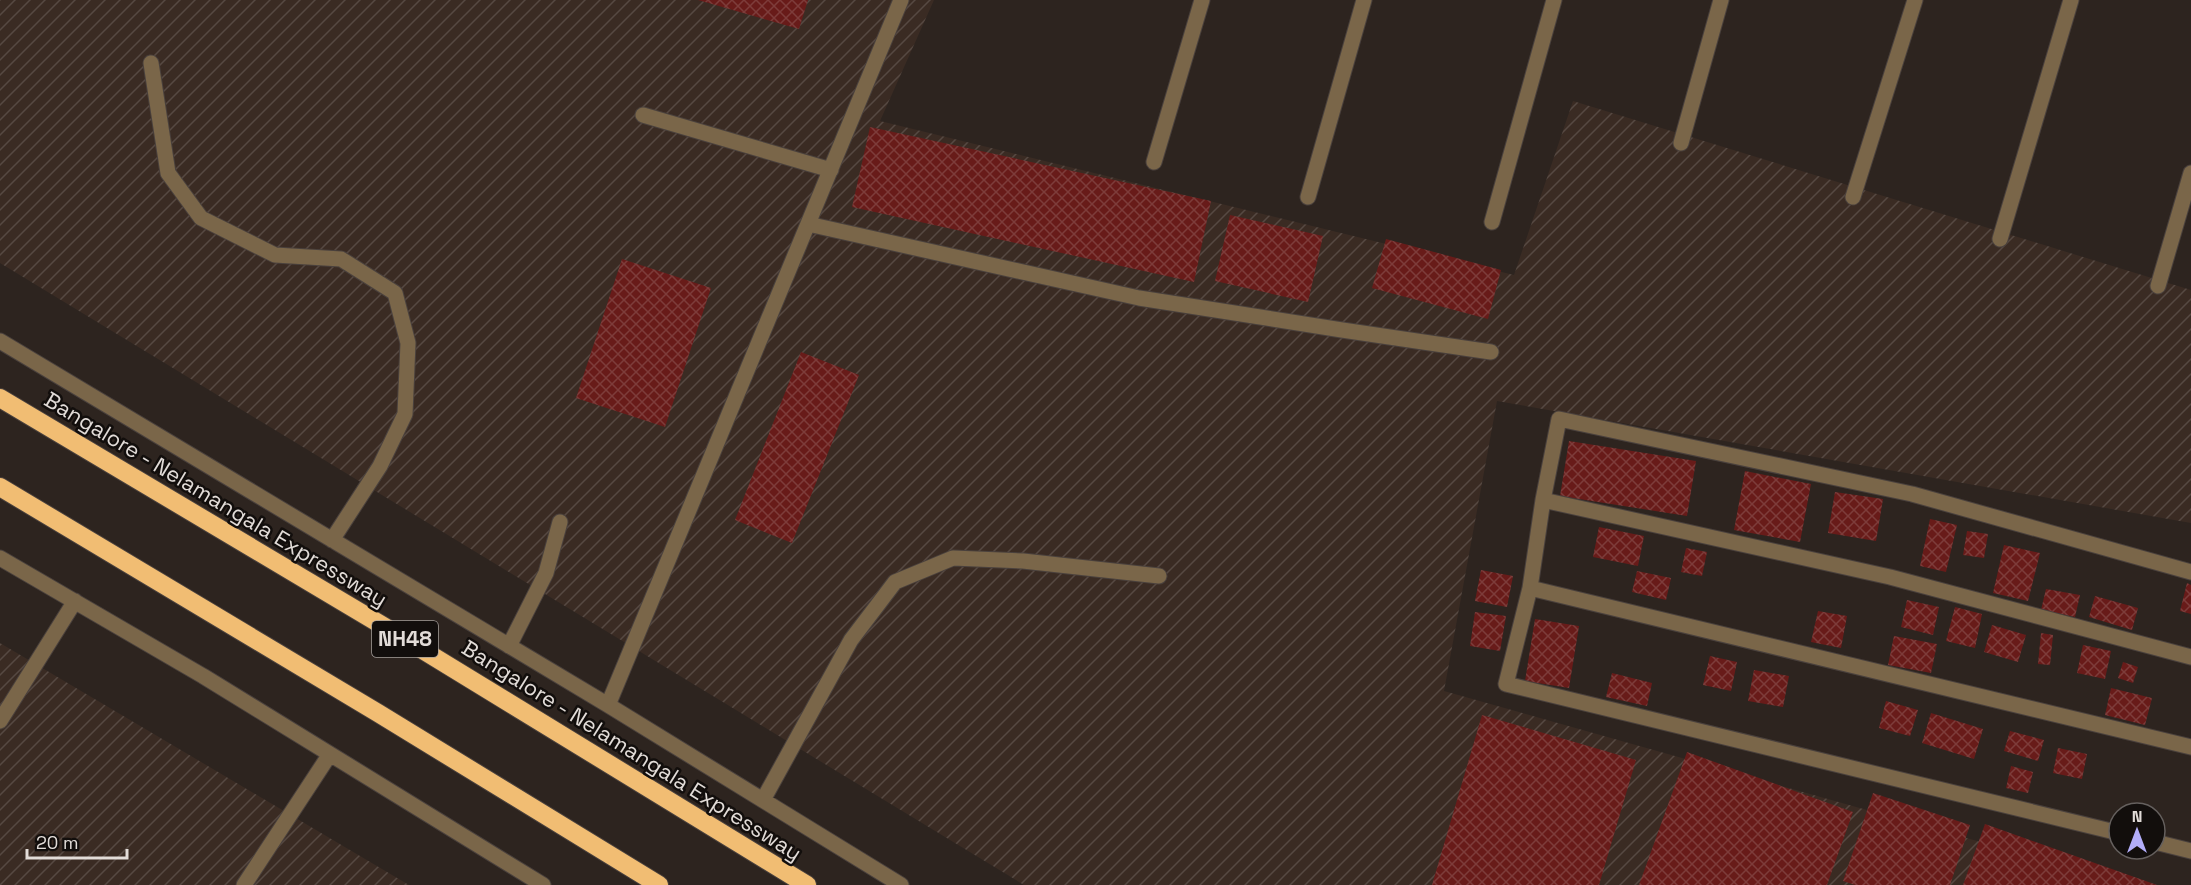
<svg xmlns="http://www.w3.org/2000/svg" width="2191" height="885" font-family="'Space Grotesk',sans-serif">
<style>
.industrial{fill:url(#industrial-furrows)}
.building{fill:url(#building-cross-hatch)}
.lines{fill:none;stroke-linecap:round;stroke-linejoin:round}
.minor-casing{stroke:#4a413d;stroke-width:17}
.highway-casing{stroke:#4a413d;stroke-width:20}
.minor{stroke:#7a6649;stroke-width:15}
.highway{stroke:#f1bd73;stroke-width:18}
.labels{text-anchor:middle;stroke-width:5;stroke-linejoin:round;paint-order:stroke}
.shield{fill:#120e0c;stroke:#a49e9b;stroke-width:1.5}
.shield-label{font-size:21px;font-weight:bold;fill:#e2dcd8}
.street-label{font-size:22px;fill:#e2dcd8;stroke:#120e0c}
</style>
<defs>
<pattern id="industrial-furrows" width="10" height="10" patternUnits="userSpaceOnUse" patternTransform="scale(1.5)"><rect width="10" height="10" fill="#3a2b23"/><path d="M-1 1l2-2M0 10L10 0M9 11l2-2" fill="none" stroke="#564942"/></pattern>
<pattern id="building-cross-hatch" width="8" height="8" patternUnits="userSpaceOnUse" patternTransform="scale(1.5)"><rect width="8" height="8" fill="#681b19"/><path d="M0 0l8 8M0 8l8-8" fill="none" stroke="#7d3c3a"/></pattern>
</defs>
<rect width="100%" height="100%" fill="#2d241f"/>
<!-- industrial -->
<path class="industrial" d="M0 0H934L880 121 1514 275 1573 101 2191 290V523L1497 401 1444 691 2133 885H1024L0 263Z
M0 643 409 885H0Z"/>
<!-- building -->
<path class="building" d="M698 0H808L799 29Z
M870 127 1211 201 1194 282 852 207Z
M1230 215 1323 236 1308 302 1215 281Z
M1386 239 1501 270 1488 319 1372 288Z
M622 259 711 288 665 427 576 398Z
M801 352 859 375 792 543 735 520Z
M1569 441 1696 461 1687 516 1560 496Z
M1745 471 1811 484 1800 542 1734 530Z
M1835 492 1883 499 1876 541 1828 533Z
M1930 519 1957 525 1946 572 1920 566Z
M1599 527 1644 536 1638 566 1593 557Z
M1967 531 1988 534 1984 558 1963 555Z
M2004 545 2040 553 2028 601 1993 593Z
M1686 548 1707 552 1702 576 1681 572Z
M1481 570 1513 576 1507 607 1475 601Z
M1637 571 1671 578 1666 600 1632 592Z
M2187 583 2191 585V614L2180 611Z
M2046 589 2080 595 2075 617 2041 610Z
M2095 596 2138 608 2132 630 2089 617Z
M1907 600 1939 607 1933 635 1901 627Z
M1955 607 1982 614 1975 648 1946 641Z
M1818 611 1847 616 1841 648 1811 642Z
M1475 612 1506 616 1500 651 1470 646Z
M1535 619 1579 626 1569 688 1525 681Z
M1992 625 2026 635 2018 662 1984 652Z
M2041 633 2053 635 2050 665 2038 664Z
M1894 636 1937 644 1931 673 1888 665Z
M2083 645 2111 651 2105 679 2077 673Z
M1710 656 1737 662 1731 691 1703 685Z
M2123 662 2138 667 2133 683 2118 678Z
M1754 670 1789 676 1783 707 1748 701Z
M1612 673 1652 683 1647 706 1606 697Z
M2111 688 2152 698 2145 725 2105 715Z
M1886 701 1918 710 1910 736 1879 728Z
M1931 713 1983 729 1974 759 1922 743Z
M1482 715 1636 760 1599 885H1432Z
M2010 731 2044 740 2038 761 2004 751Z
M2058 748 2087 754 2082 779 2053 773Z
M1687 752 1853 812 1827 885H1639Z
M2011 766 2033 772 2028 793 2006 788Z
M1873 793 1970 825 1950 885H1855L1843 881Z
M1985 824 2157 885H1963Z"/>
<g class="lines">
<defs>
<path id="minor" d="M151 63 168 173 201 218 275 255 341 259 395 293 408 343 405 414 380 466 332 540
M643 115 831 170
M1681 143 1721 0
M1154 162 1202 0
M1308 197 1364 0
M1853 197 1915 0
M1492 222 1554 0
M808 224 1139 298 1342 330 1491 352
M2000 239 2071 0
M2158 286 2191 173
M0 341 608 705 901 885
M1543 500 1890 577 2191 657
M0 558 203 676 543 885
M1530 588 2191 747
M509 646 546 573 560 522
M608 705 901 0
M0 721 75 601
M763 800 851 640 895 582 953 558 1023 561 1159 576
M2119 833 1506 684 1530 588 1543 500 1559 419 1912 494 2191 572
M2155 842 2191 851
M244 885 330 754"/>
<path id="highway" d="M0 398 390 630 807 885
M0 487 378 713 659 885"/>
</defs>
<!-- minor casing -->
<use href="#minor" class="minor-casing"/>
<!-- highway casing -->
<use href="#highway" class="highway-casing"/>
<!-- minor -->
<use href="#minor" class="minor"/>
<!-- highway -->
<use href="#highway" class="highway"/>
</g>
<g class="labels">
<!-- shield labels -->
<rect class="shield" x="372" y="621" width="66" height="36" rx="4.5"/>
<g class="shield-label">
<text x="405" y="646">NH48</text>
</g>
<!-- street labels -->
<g class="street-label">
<text transform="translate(216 499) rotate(31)" y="8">Bangalore - Nelamangala Expressway</text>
<text transform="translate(632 750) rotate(32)" y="8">Bangalore - Nelamangala Expressway</text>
</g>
</g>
<!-- north arrow -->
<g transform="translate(2137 831)"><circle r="28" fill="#120e0c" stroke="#65605e" stroke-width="1.5"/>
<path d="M0-4.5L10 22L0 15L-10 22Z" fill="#b2adf9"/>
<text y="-9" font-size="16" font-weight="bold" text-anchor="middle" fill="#e2dcd8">N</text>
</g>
<!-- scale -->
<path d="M27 849v9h100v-9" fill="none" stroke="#e2dcd8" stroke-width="3"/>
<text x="36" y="849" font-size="18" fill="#e2dcd8" stroke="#120e0c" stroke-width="4.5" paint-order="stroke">20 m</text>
</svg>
